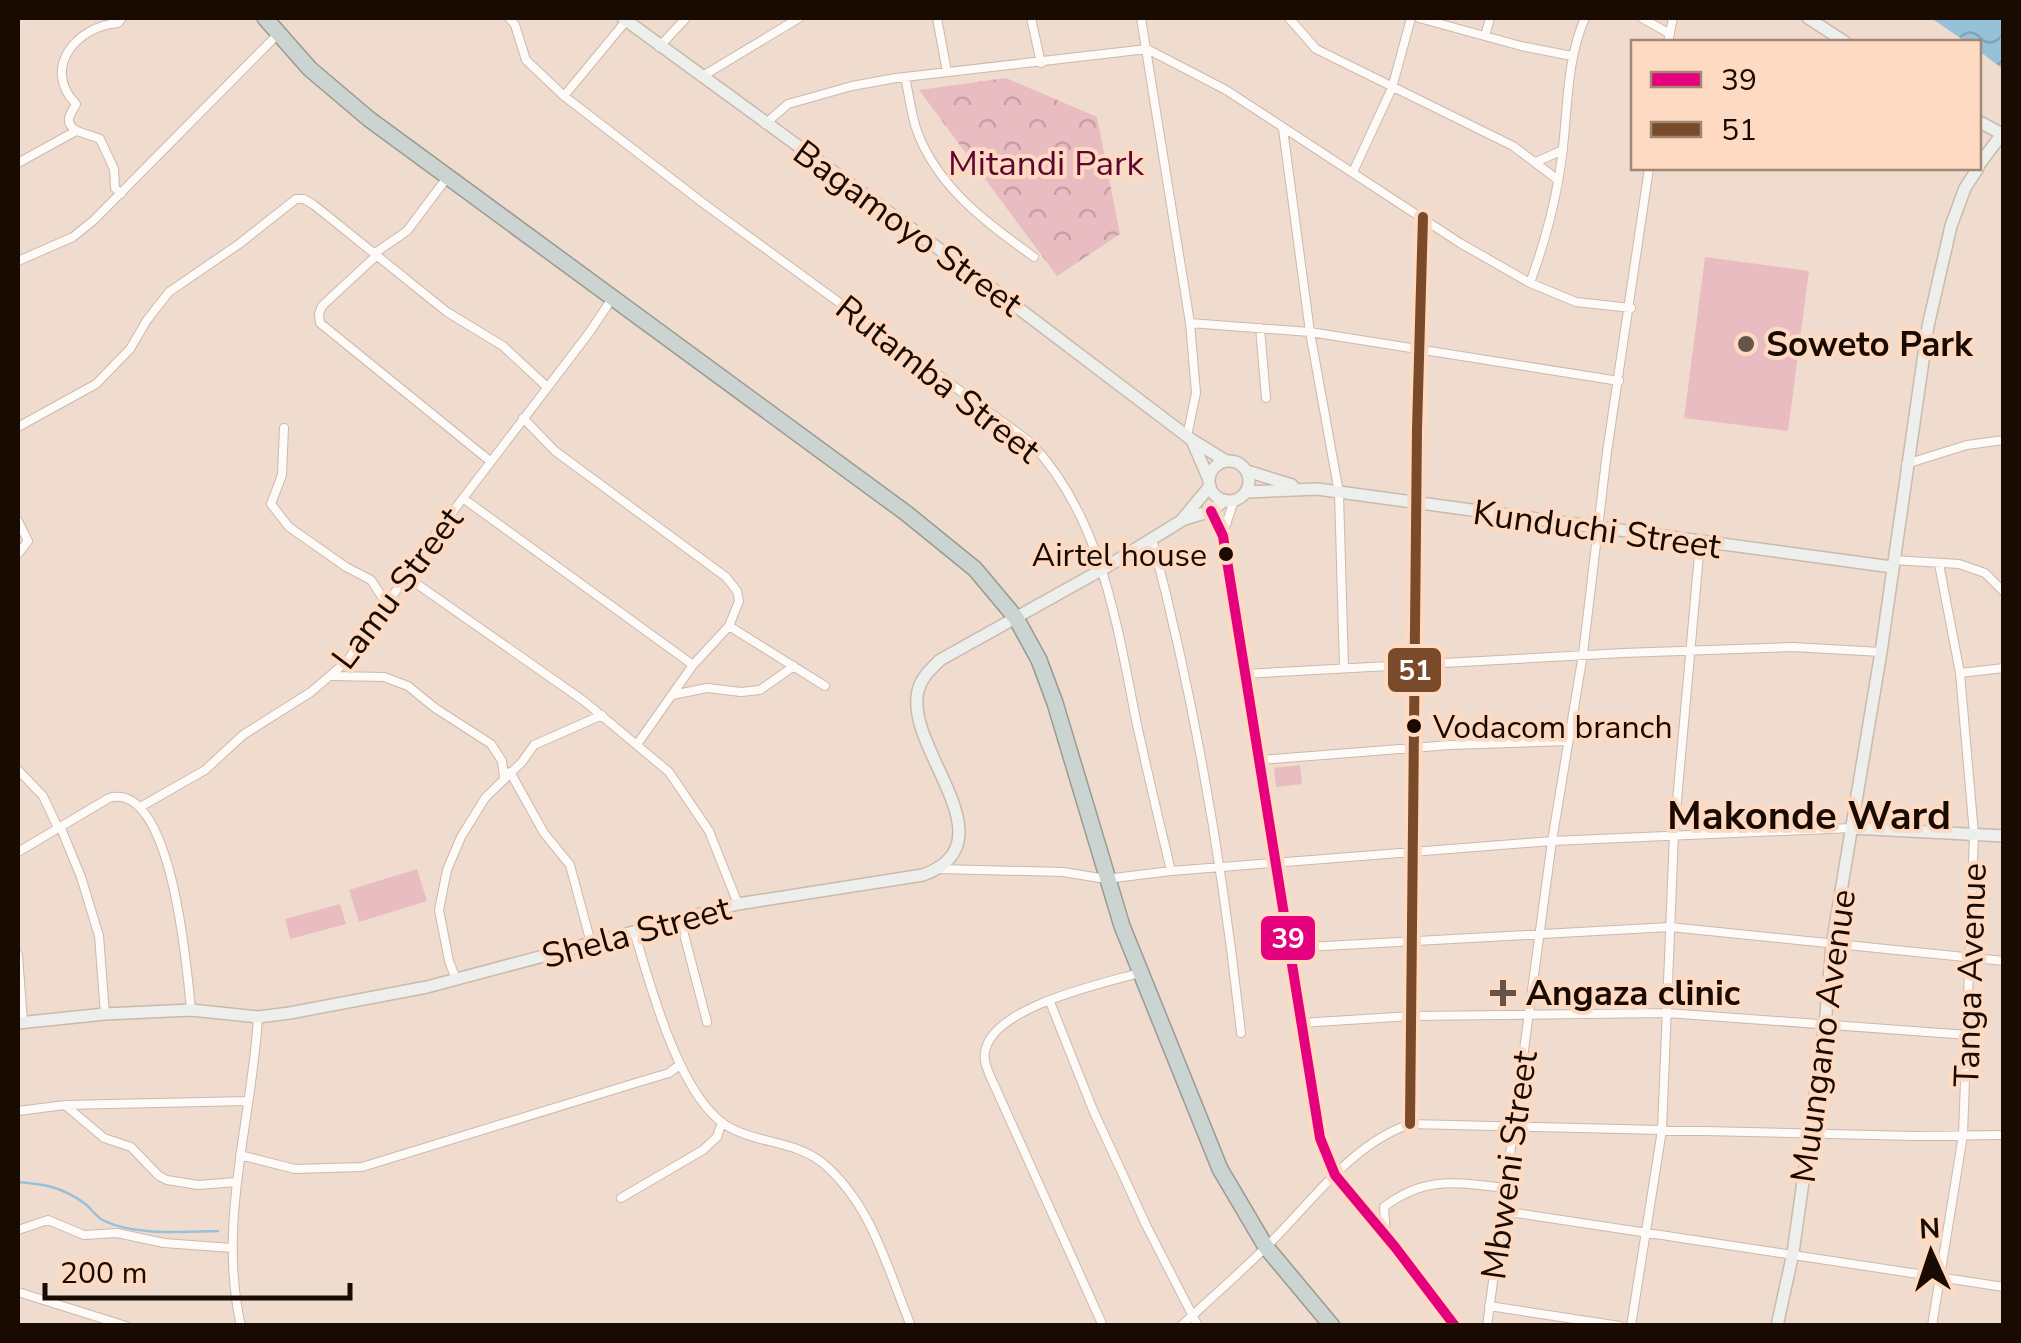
<svg xmlns="http://www.w3.org/2000/svg" width="2021" height="1343" font-family="'Nunito Sans',sans-serif">
<style>
.park{fill:url(#park-crowns)}
.garden{fill:#e9bcc2}
.water{fill:url(#water-waves)}
.lines{fill:none;stroke-linecap:round;stroke-linejoin:round}
.stream{stroke:#97c0d9;stroke-width:2.5}
.street-casing{stroke:#cbb9ae;stroke-width:10}
.secondary-casing{stroke:#cbb9ae;stroke-width:14}
.highway-casing{stroke:#979b91;stroke-width:18}
.street{stroke:#fdfaf8;stroke-width:8}
.secondary{stroke:#edefec;stroke-width:11}
.highway{stroke:#cbd4d1;stroke-width:15}
.bus-1-casing{stroke:#fddac1;stroke-width:18}
.bus-2-casing{stroke:#fddac1;stroke-width:18}
.bus-1{stroke:#e5007d;stroke-width:10}
.bus-2{stroke:#7a4b2a;stroke-width:10}
.poi-dot{fill:#645449;stroke:#fddac1;stroke-width:4}
.bus-dot{fill:#190a02;stroke:#fddac1;stroke-width:4}
.labels{text-anchor:middle;stroke-width:8;stroke-linejoin:round;paint-order:stroke}
.bus-label{font-size:32px;fill:#190a02;stroke:#fddac1;text-anchor:end}
.park-label{font-size:35px;fill:#5d0632;stroke:#fddac1}
.street-label{font-size:35px;fill:#190a02;stroke:#fddac1}
.poi-label{font-size:35px;font-weight:bold;fill:#190a02;stroke:#fddac1;text-anchor:start}
.quarter-label{font-size:40px;font-weight:bold;fill:#190a02;stroke:#fddac1}
.line-badge{stroke:#fddac1;stroke-width:4}
.badge-label{font-size:28px;text-anchor:middle;font-weight:bold;fill:#fff}
</style>
<defs>
<pattern id="park-crowns" width="20" height="18" patternUnits="userSpaceOnUse" patternTransform="scale(2.5)"><rect width="20" height="18" fill="#e9bcc2"/><path d="M2 6a3 3 0 1 1 6 0M12 15a3 3 0 1 1 6 0" fill="none" stroke="#c7a0a5"/></pattern>
<pattern id="water-waves" width="16" height="10" patternUnits="userSpaceOnUse" patternTransform="scale(2.5)"><rect width="16" height="10" fill="#97c0d9"/><path d="M0 5q4-4 8 0t8 0" fill="none" stroke="#82a4b9"/></pattern>
</defs>
<rect width="100%" height="100%" fill="#f0dcce"/>
<!-- park -->
<path class="park" d="M1006 78 1097 117 1120 234 1057 276 919 90Z
M1300 765 1302 784 1276 787 1274 768Z"/>
<!-- garden -->
<path class="garden" d="M1705 257 1809 271 1788 431 1684 418Z
M417 869 427 901 359 922 349 890Z
M340 904 346 924 290 939 285 919Z"/>
<!-- water -->
<path class="water" d="M1931 18H2003V69L1979 51 1978 42H1966Z"/>
<g class="lines">
<!-- stream -->
<path class="stream" d="M18 1182C44 1184 62 1187 84 1203 90 1207 95 1215 101 1219 130 1236 186 1232 218 1231"/>
<defs>
<path id="street" d="M509 18 515 25 526 60 564 96 703 203 1030 442C1101 516 1117 624 1136 720 1147 771 1159 821 1171 871
M937 18 947 72
M1031 18 1041 63
M1141 18 1190 323 1196 393 1187 436
M1289 18 1316 49 1513 146 1558 180
M1419 18 1521 46 1572 56
M1642 18 1670 34
M1485 36 1490 18
M1668 42 1673 18
M659 47 686 18
M701 77 799 18
M905 77C909 94 911 114 917 131 938 188 987 223 1034 257
M564 96 626 21
M765 124 788 104 852 86 896 78 1147 49 1226 90 1460 243 1530 283 1576 302 1631 308
M1283 129 1310 332 1339 493 1344 668
M1536 162 1563 150
M18 163 76 131
M1353 172 1392 88 1411 18
M121 194 115 188 114 169 100 139C91 134 67 133 69 118 70 113 74 109 76 104 41 68 77 26 118 23L122 18
M375 253 407 231 446 179
M377 255 322 306 319 314 320 323 490 461
M18 261 73 237 94 220 277 35
M1530 283C1546 239 1558 195 1563 147 1568 103 1567 59 1585 18
M1190 323 1310 332 1619 381
M1260 328 1266 398
M523 418 555 451 726 577 737 591 739 601 729 626 693 665 638 743
M18 427 96 384 130 349 147 320 169 292 239 244 296 199H304L314 205 447 312 503 346 547 387
M284 428 282 475 271 504 289 527 346 567 371 580 388 606
M1906 464 1967 445 2004 440
M464 499 693 665
M1211 511 1223 536 1320 1138 1335 1175 1395 1247 1455 1326
M18 521 28 541 18 554
M1224 531 1234 500
M1152 539C1195 701 1223 867 1241 1033
M1893 560 1959 564 1985 573 2004 592
M407 577 584 701 669 772 709 831 738 904
M729 626 825 686
M1960 673 2004 668
M1245 674 1623 653 1793 647 1881 652
M333 676 384 677 408 686 435 708 491 744 502 761 504 777
M672 695 707 688 741 692 760 690 794 666
M1260 760 1450 745 1568 741
M18 770 43 796 58 828
M510 772 544 833 570 865 591 943
M142 806 205 770 243 735 311 692 347 661 435 535 589 333 613 297
M60 826 81 877 99 936 105 1014
M18 852 109 798C172 780 187 969 191 1010
M939 869 1063 872 1106 879 1171 871 1552 841 1852 828
M680 919 707 1022
M634 931C650 984 678 1092 724 1124 754 1144 796 1140 824 1164 873 1207 887 1268 911 1326
M1288 948 1670 927 2004 961
M18 955 23 1022
M456 979 449 961 439 910 447 870 461 837 485 798 522 762 534 745 602 715
M1050 1002 1093 1110 1147 1227 1198 1326
M1301 1023 1411 1016 1667 1013 1968 1035
M65 1105 104 1138 131 1147 159 1176 167 1180 198 1185 236 1182
M18 1111 65 1105 248 1101
M1410 1124 1417 429 1423 217
M240 1155 295 1169 362 1167 642 1081 669 1073 678 1066
M621 1198 703 1150 717 1137 722 1122
M1503 1211 2004 1287
M18 1230 48 1220 84 1235 117 1233 164 1243 232 1248
M1386 1236 1384 1207C1426 1175 1457 1183 1506 1188
M18 1292 126 1326
M1489 1306 1620 1326
M241 1326C217 1221 252 1121 258 1017
M1103 1326 991 1078C987 1069 982 1058 986 1048 998 1006 1101 984 1139 973
M1181 1326C1210 1299 1240 1273 1268 1245 1310 1204 1351 1144 1410 1124L1914 1136 2004 1135
M1487 1326 1552 841 1583 654 1607 452 1649 168
M1631 1326 1662 1130 1674 834 1700 543
M1932 1326 1963 1135 1974 834 1960 673 1939 564"/>
<path id="secondary" d="M623 18 972 273 1192 440 1226 461
M1808 18 1845 42
M1978 121 2004 135
M1978 166 2002 134
M1192 440 1209 480
M1209 481a20 20 0 1 1 40 0a20 20 0 1 1-40 0Z
M1247 471 1292 485
M1246 492 1317 489 1892 567
M1185 519 1211 511 1225 500
M1852 828 2004 836
M18 1023 105 1014 191 1010 258 1017 290 1013 427 987 738 904 923 875C1013 842 904 749 918 691 921 678 930 670 940 660L1103 569 1181 521 1210 486
M1777 1326 1793 1253 1825 1025 1832 945 1881 652 1928 326 1951 226 1965 188 1978 168"/>
<path id="highway" d="M265 18 310 69 369 119 906 513 975 569 1016 618 1039 660 1055 703 1122 926 1220 1169 1266 1247 1332 1326"/>
</defs>
<!-- street casing -->
<use href="#street" class="street-casing"/>
<!-- secondary casing -->
<use href="#secondary" class="secondary-casing"/>
<!-- highway casing -->
<use href="#highway" class="highway-casing"/>
<!-- street -->
<use href="#street" class="street"/>
<!-- secondary -->
<use href="#secondary" class="secondary"/>
<!-- highway -->
<use href="#highway" class="highway"/>
<defs>
<path id="bus-1" d="M1211 511 1223 536 1320 1138 1335 1175 1395 1247 1455 1326"/>
<path id="bus-2" d="M1410 1124 1417 429 1423 217"/>
</defs>
<!-- bus-1 casing -->
<use href="#bus-1" class="bus-1-casing"/>
<!-- bus-2 casing -->
<use href="#bus-2" class="bus-2-casing"/>
<!-- bus-1 -->
<use href="#bus-1" class="bus-1"/>
<!-- bus-2 -->
<use href="#bus-2" class="bus-2"/>
</g>
<!-- markers -->
<g class="poi-dot">
<circle cx="1746" cy="344" r="10"/>
<path d="M1498 978h10v10h10v10h-10v10h-10v-10h-10v-10h10z"/>
</g>
<g class="bus-dot">
<circle cx="1226" cy="554" r="9"/>
<circle cx="1414" cy="726" r="9"/>
</g>
<g class="labels">
<!-- bus labels -->
<g class="bus-label">
<text x="1207" y="566">Airtel house</text>
<text x="1433" y="738" text-anchor="start">Vodacom branch</text>
</g>
<!-- park labels -->
<g class="park-label">
<text x="1046" y="175">Mitandi Park</text>
</g>
<!-- street labels -->
<g class="street-label">
<text transform="translate(908 228) rotate(36)" y="12">Bagamoyo Street</text>
<text transform="translate(938 379) rotate(38)" y="12">Rutamba Street</text>
<text transform="translate(1597 529) rotate(8)" y="12">Kunduchi Street</text>
<text transform="translate(397 588) rotate(-53)" y="12">Lamu Street</text>
<text transform="translate(636 932) rotate(-15)" y="12">Shela Street</text>
<text transform="translate(1970 975) rotate(-88)" y="12">Tanga Avenue</text>
<text transform="translate(1823 1036) rotate(-82)" y="12">Muungano Avenue</text>
<text transform="translate(1509 1165) rotate(-82)" y="12">Mbweni Street</text>
</g>
<!-- poi labels -->
<g class="poi-label">
<text x="1766" y="356">Soweto Park</text>
<text x="1526" y="1005">Angaza clinic</text>
</g>
<!-- quarter labels -->
<g class="quarter-label">
<text x="1809" y="829">Makonde Ward</text>
</g>
</g>
<g class="line-badge">
<rect x="1386" y="646" width="57" height="48" rx="10" fill="#7a4b2a"/>
<rect x="1259" y="914" width="58" height="48" rx="10" fill="#e5007d"/>
</g>
<g class="badge-label">
<text x="1415" y="680">51</text>
<text x="1288" y="948">39</text>
</g>
<!-- border -->
<rect width="2021" height="1343" fill="none" stroke="#190a02" stroke-width="40"/>
<!-- legend -->
<rect x="1631" y="40" width="350" height="130" fill="#fddac1" stroke="#a28775" stroke-width="2.5"/>
<rect x="1651" y="72" width="50" height="15" fill="#e5007d" stroke="#a28775" stroke-width="2.5"/>
<text x="1721" y="90" font-size="30" fill="#190a02">39</text>
<rect x="1651" y="122" width="50" height="15" fill="#7a4b2a" stroke="#a28775" stroke-width="2.5"/>
<text x="1721" y="140" font-size="30" fill="#190a02">51</text>
<!-- north arrow -->
<g transform="translate(1931 1253) rotate(357)" stroke="#fddac1" stroke-width="8" paint-order="stroke">
<path d="M0-8L18 38L0 25L-18 38Z" fill="#190a02"/>
<text y="-15" font-size="28" font-weight="bold" text-anchor="middle" fill="#190a02">N</text>
</g>
<!-- scale -->
<path d="M45 1283v15h305v-15" fill="none" stroke="#190a02" stroke-width="5"/>
<text x="60" y="1283" font-size="30" fill="#190a02" stroke="#fddac1" stroke-width="8" paint-order="stroke">200 m</text>
</svg>
